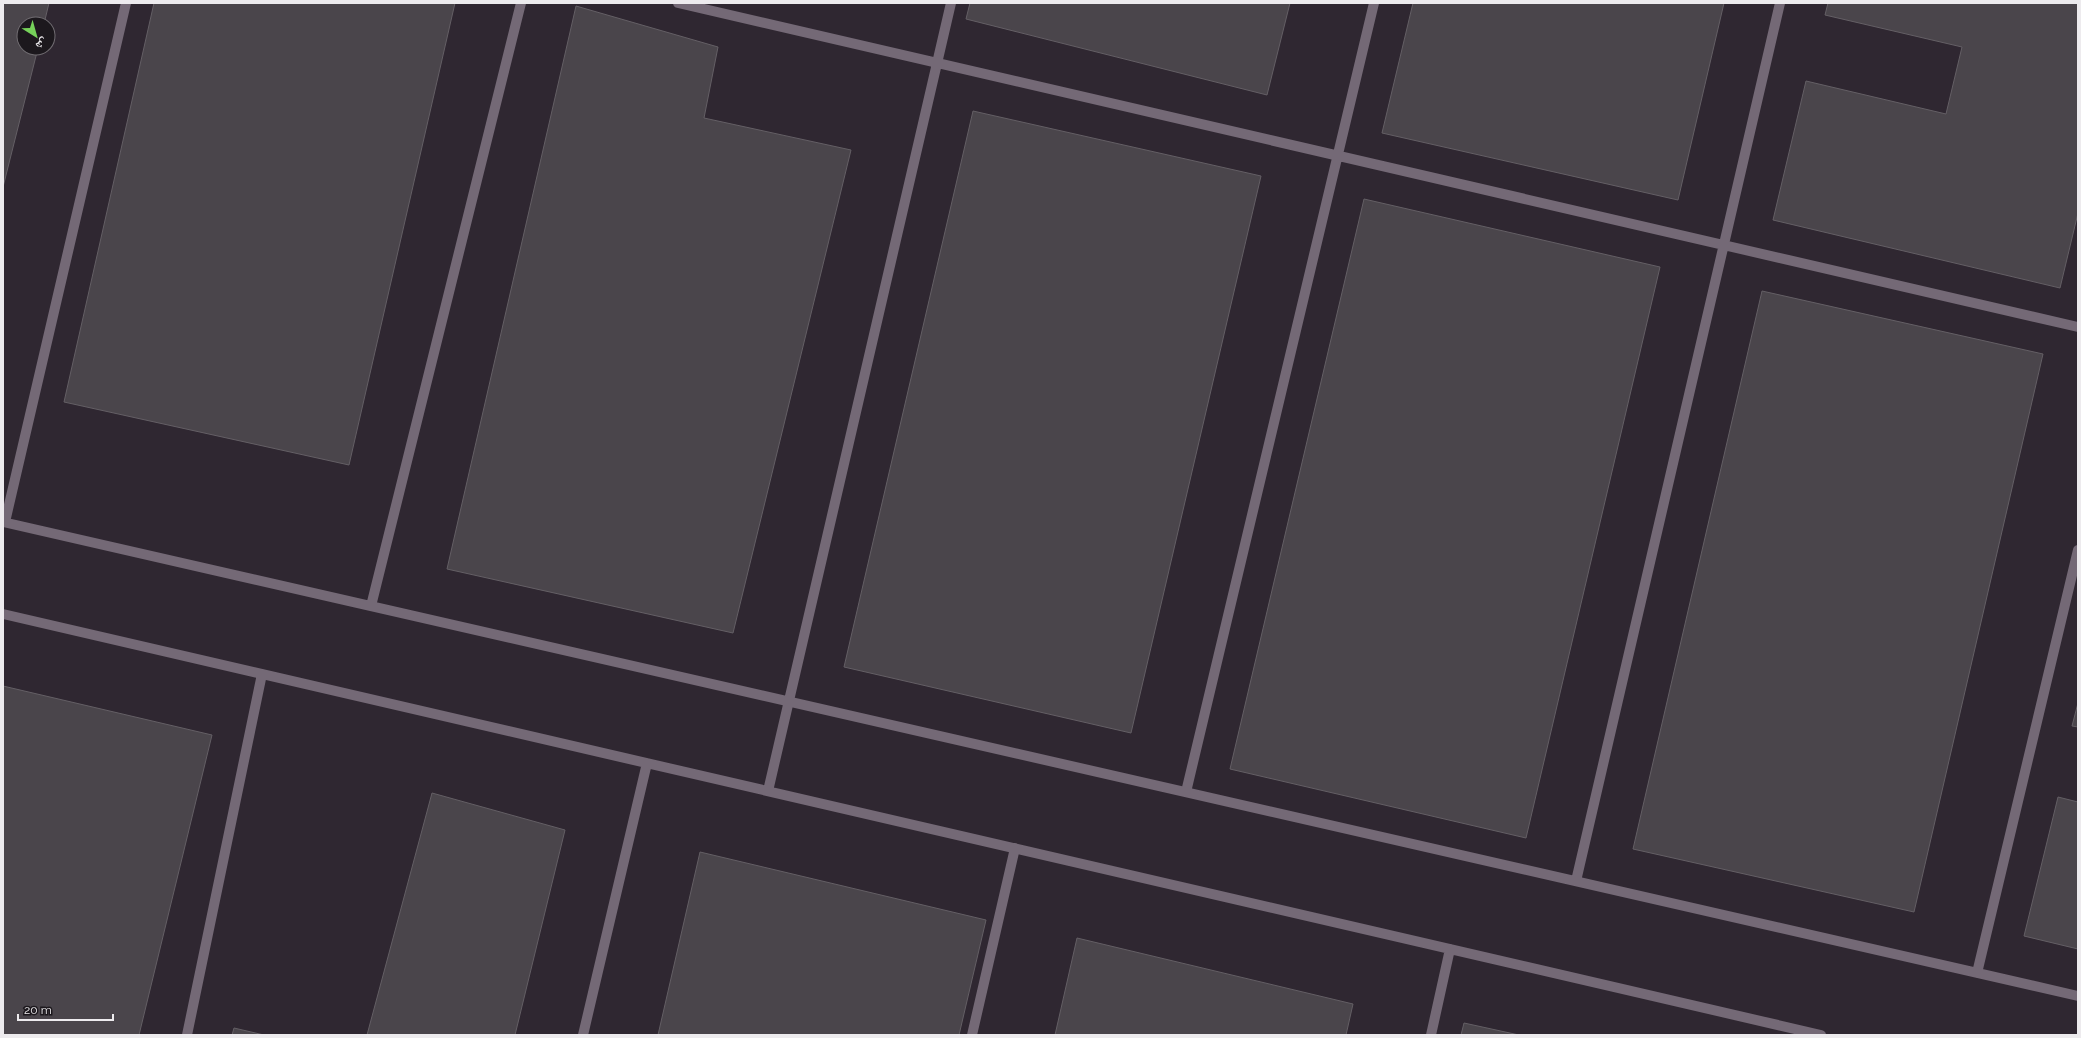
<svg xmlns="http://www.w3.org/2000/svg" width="2081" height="1038" font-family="Raleway,'Noto Naskh Arabic',sans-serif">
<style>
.built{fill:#2f2731;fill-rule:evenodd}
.building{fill:#4a454b;stroke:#645f65}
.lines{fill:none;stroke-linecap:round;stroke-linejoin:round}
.minor{stroke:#746976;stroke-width:10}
</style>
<rect width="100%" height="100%" fill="#252226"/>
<!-- built -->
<path class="built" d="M3 3H2078V1035H3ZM24 24H48V48H24Z"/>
<!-- building -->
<path class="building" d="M3 3H49L44 24H24V48H38L3 187Z
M154 3H455L349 465 64 402Z
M970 3H1290L1267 95 966 19Z
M1413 3H1724L1678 200 1382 133Z
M1828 3H2078V213L2060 288 1773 220 1806 81 1946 114 1962 47 1825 15Z
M576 6 718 47 704 118 851 150 733 633 447 569Z
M973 111 1261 176 1131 733 844 667Z
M1364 199 1660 267 1526 838 1230 769Z
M1762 291 2043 354 1914 912 1633 849Z
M3 686 212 735 139 1035H3Z
M2078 703V727L2072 726Z
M432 793 565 830 515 1035H367Z
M2058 797 2078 802V949L2024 936Z
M700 852 986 920 959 1035H658Z
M1077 938 1353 1004 1346 1035H1055Z
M1464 1023 1519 1035H1461Z
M234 1028 264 1035H232Z"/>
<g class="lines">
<!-- minor -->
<path class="minor" d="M678 3 2078 327
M3 522 2078 996
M5 522 126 3
M371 606 521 3
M3 614 1821 1035
M768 791 951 3
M1186 792 1374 3
M1576 881 1780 3
M1977 973 2078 550
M187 1035 262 674
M583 1035 647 763
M972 1035 1015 848
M1431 1035 1450 949"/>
</g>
<!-- border -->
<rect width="2081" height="1038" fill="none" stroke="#edebee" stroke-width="8"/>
<!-- north arrow -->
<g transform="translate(36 36) rotate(143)"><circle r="19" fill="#1c181d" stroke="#706c71"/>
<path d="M0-3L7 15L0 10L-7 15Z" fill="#76d25a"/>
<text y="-6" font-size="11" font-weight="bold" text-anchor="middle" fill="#edebee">ش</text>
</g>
<!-- scale -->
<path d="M18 1014v6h95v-6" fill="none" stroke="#edebee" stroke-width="2"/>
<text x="24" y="1014" font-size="12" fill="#edebee" stroke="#1c181d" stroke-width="3" paint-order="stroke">20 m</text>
</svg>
